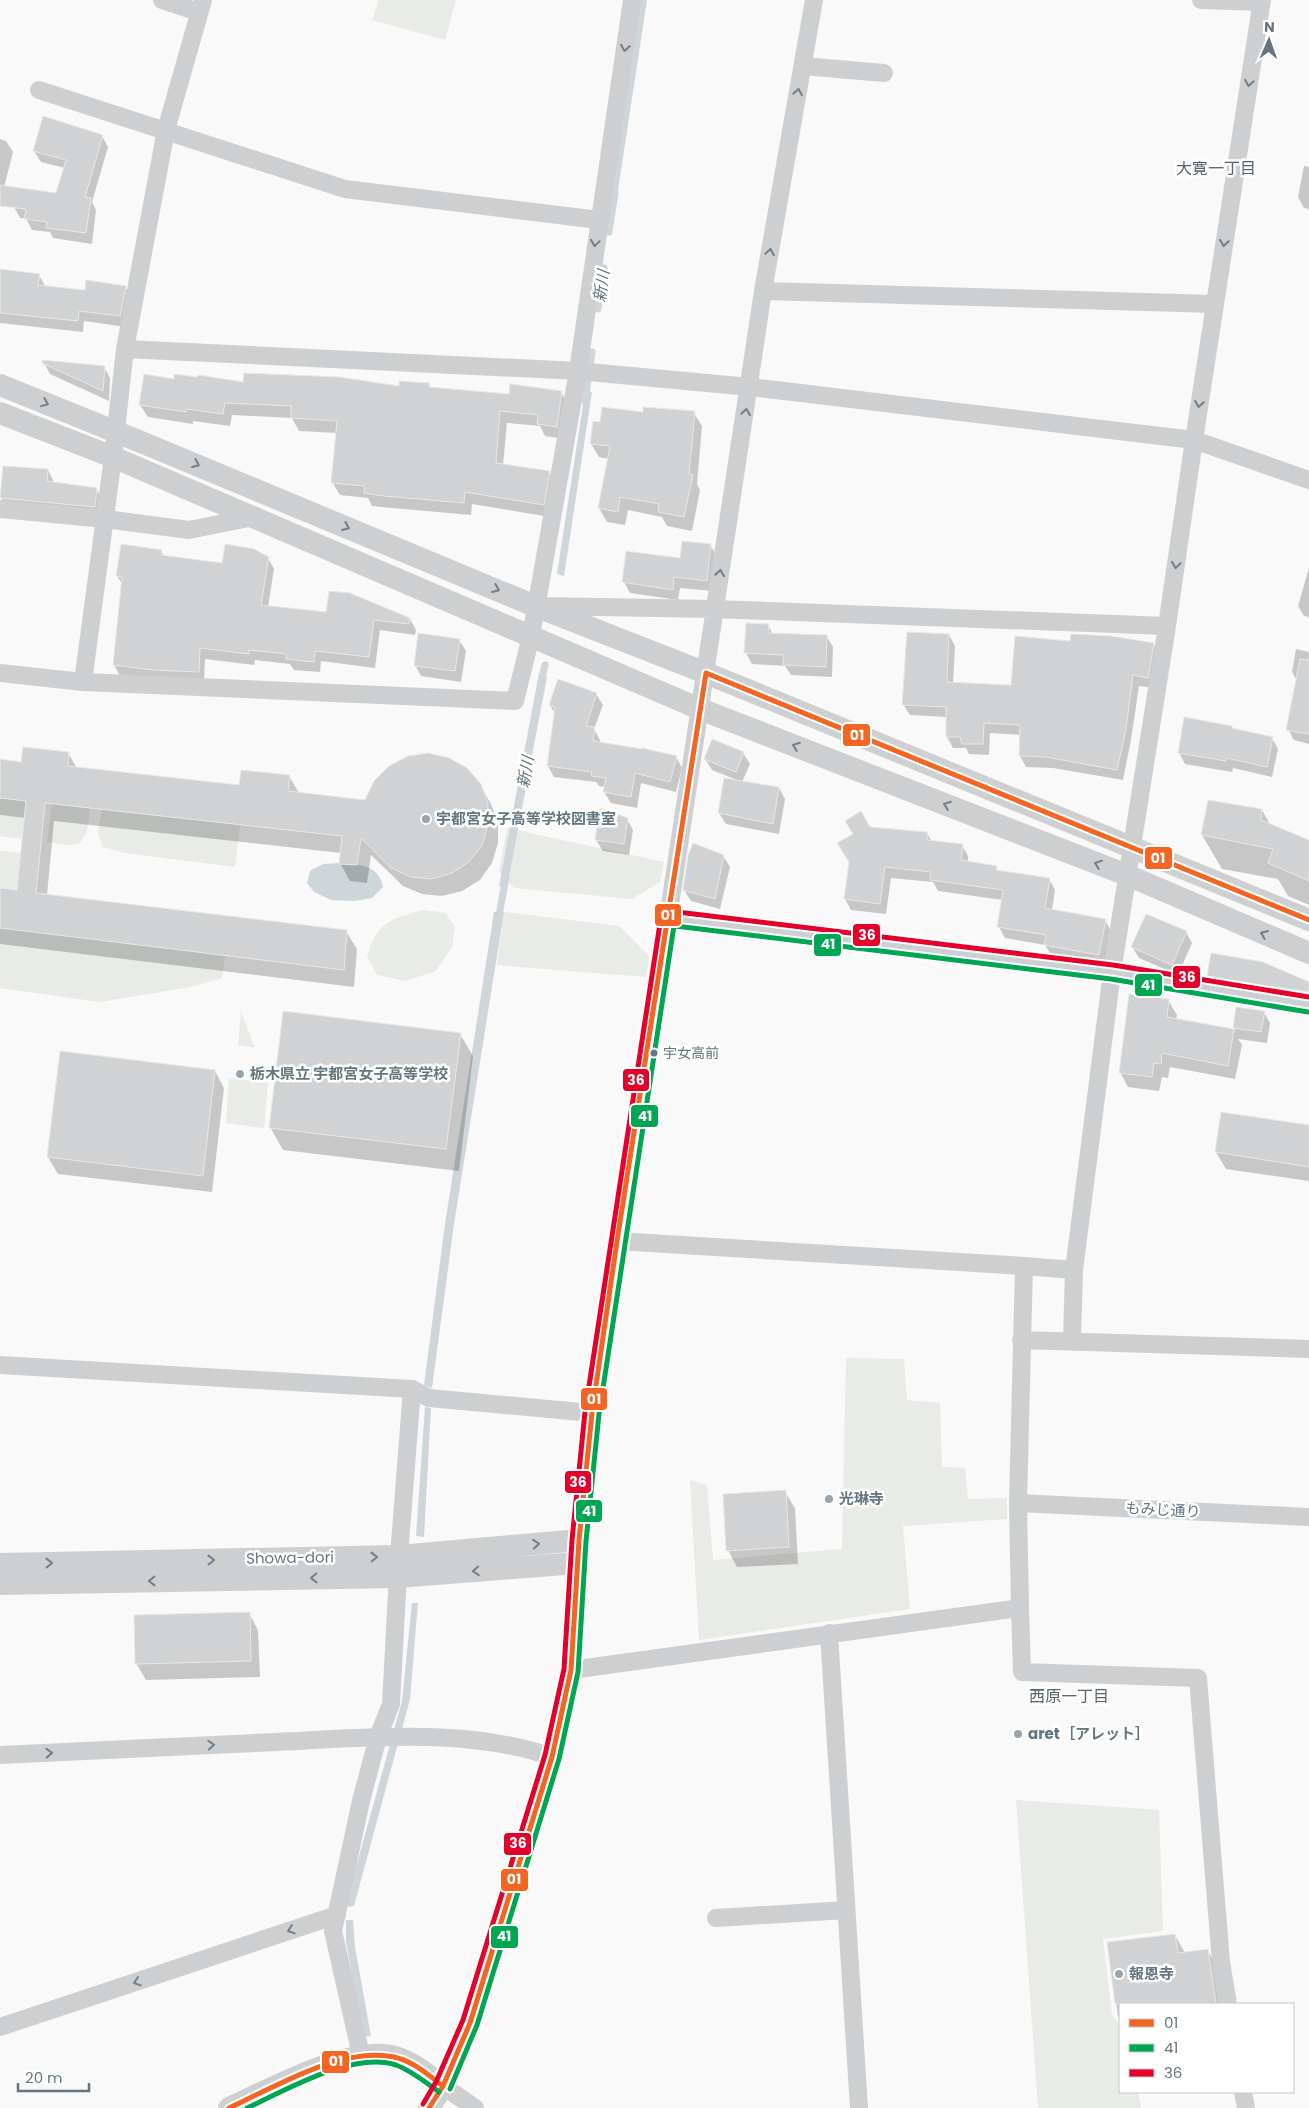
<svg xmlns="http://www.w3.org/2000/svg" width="1309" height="2108" font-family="Poppins,'Noto Sans JP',sans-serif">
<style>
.green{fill:#e8ebe6}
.water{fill:#ced6d9}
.shadow{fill:#0003}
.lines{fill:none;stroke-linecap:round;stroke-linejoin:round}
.stream{stroke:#ced6d9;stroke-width:7}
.building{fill:#d0d2d3;stroke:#e8e8e8}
.minor{stroke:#cecfd0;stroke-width:18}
.tertiary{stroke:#cecfd0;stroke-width:22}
.bus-1-casing{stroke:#fff;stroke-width:9}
.bus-2-casing{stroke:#fff;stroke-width:9}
.bus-3-casing{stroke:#fff;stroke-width:9}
.bus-1{stroke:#f26522;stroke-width:5}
.bus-2{stroke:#00a651;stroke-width:5}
.bus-3{stroke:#e4002b;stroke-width:5}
.oneway{stroke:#707f8b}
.poi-dot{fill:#99a4ac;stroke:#fff;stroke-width:2}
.bus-dot{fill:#657683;stroke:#fff;stroke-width:2}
.labels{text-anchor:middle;stroke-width:5;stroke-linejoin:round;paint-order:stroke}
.bus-label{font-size:14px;fill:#657683;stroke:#fff;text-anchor:start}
.poi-label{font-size:15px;font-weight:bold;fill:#657683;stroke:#fff;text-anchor:start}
.street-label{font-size:15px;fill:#657683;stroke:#fff}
.neighbourhood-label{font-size:16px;fill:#57646e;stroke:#fff}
.water-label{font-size:16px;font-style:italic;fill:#60757c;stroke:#fff}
.line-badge{stroke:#fff;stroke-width:2}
.badge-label{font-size:14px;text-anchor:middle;font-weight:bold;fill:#fff}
</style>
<rect width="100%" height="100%" fill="#f9f9f9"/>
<!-- green -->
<path class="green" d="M379 0H456L445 40 372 20Z
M0 798 26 801 22 839 0 836Z
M52 804 90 808 87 832 80 843 70 845 47 842Z
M102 810 240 825 235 867 125 853 103 847 98 833Z
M507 828 664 862 660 882 632 899 514 888 499 872Z
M0 851 21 853 17 890 0 888Z
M423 910 446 913 455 927 452 947 436 971 405 981 377 975 367 956C378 922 389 919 423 910Z
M504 912 619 926 649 956 646 977 497 965Z
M0 928 225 955 222 978 191 987 100 1002 0 988Z
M241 1011 255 1048 238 1045Z
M229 1078 268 1083 264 1128 226 1123Z
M846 1358 904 1359 907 1400 940 1403 942 1467 965 1468 968 1499 1007 1498V1519L903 1526 910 1609 699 1640 690 1480 707 1485 713 1560 842 1549Z
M1016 1800 1159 1810 1163 1931 1103 1939 1112 2015 1120 2026V2092H1138L1141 2108H1038Z"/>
<!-- water -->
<path class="water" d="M640 0H647L616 203 609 201Z
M585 392H592L564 576 557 574Z
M539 673 547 677 507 887 499 886Z
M339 863C360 866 378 863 383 887L372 898 354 901 331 900 314 892 307 883 310 871 323 864Z
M494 912H504L454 1224 432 1388 424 1385 445 1224Z
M425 1407 431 1408 424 1537 416 1536Z
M412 1603H418L410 1699 354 1906 345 1907 402 1701Z
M346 1920H353L355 1947 371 2036 363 2037 346 1942Z"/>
<!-- shadow -->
<path class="shadow" d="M102 136 108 147 92 202 96 210 92 244 53 238 50 232 32 230 26 218H20L14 207 57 194 65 168 41 162 34 151Z
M0 139 6 141 13 152 3 191H0Z
M1304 166 1309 167V209L1304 208 1298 197Z
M0 270 39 275 45 286 86 291 125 287 132 298 126 327 84 321 83 332 0 323Z
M44 363 104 367 110 378 109 401 50 374Z
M175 380 400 387 429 384 431 389 510 395 561 392 568 404 564 439 545 436 540 426 507 423 503 465 549 472 556 484 550 517 472 504 471 515 392 508 372 506 368 498 340 495 332 482 337 433 299 431 292 418 232 415 230 426 193 421V424L148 417 140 405Z
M644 413H694L702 426 697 484 700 490 692 531 667 526 662 517 628 510 625 525 607 522 599 508 609 459 599 457 591 444 601 424Z
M48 470 53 480V483L96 489 102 499 100 517 7 508 1 498Z
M710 545 717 556 713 591 680 588 678 600 630 593 624 582 681 560Z
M161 551 164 556 223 564 268 558 274 569 268 607 410 619 416 630 415 635 380 630 375 668 321 661 320 672 294 670 290 664 255 660 254 665 205 659 204 682 120 676 114 665 123 585 117 576Z
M1309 568V617L1304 616 1298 606Z
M768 625 773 635 827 637 833 647 832 677 791 675 785 666 752 664 746 653Z
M949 635 955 646 953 684 1012 686 1072 642 1153 644 1159 655 1154 688 1139 686 1131 740 1123 780 1053 768 1026 767 1020 756 1021 735 990 733 989 755 969 754 966 748H953L947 737V717L910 715 903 704Z
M459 640 466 651 461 682 421 676 415 665Z
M1296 649 1309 652V744L1294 740 1288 729 1297 681 1292 672Z
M596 694 603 705 594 729 600 740V744L676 757 682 768 676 792 641 783 637 808 611 803 604 792 605 787 599 786 596 782 554 777 548 766 555 714 550 705Z
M1232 727 1233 730 1272 738 1278 749 1272 777 1233 768 1232 772 1185 764 1179 753Z
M68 753 77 768 240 787 289 776 299 793 366 801 480 785 491 804 498 823V843L492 863 480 880 462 891 442 896 422 894 403 886 371 855 367 883 350 881 340 863 341 853 54 821 47 895 346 931 357 949 354 987 0 944V890L18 891 26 818 0 815V760L22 763Z
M743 753 750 764 742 782 779 788 785 799 779 834 726 824 719 813 737 780 712 770 705 759Z
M1262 810 1271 826 1309 842V905L1288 896 1278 879 1222 869 1202 835Z
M627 819 633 830 629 855 603 851 596 840Z
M870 828 927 833 932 842 962 845 968 856V863L996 867 999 872 1049 879 1055 890 1052 910 1105 920 1111 931 1105 965 1052 956 1045 945 1005 938 999 927 1003 900 938 891 933 882 891 878 886 914 851 910 845 899Z
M723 856 730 867 720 909 691 901 684 890Z
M1186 932 1192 943 1178 975 1139 958 1132 947Z
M1208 976 1309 984V1001L1215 987Z
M1168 1000 1177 1015 1176 1020 1235 1031 1234 1028 1264 1012 1270 1023 1267 1043 1238 1039 1242 1045 1235 1079 1170 1067 1168 1078 1162 1077 1159 1091 1128 1087 1120 1072Z
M460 1034 473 1056 459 1171 283 1150 270 1127Z
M215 1071 224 1088 212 1192 58 1174 48 1157Z
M1309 1127V1181L1226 1169 1216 1152Z
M785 1492 795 1508 798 1564 737 1567 728 1550Z
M249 1613 258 1630 260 1677 146 1680 136 1663Z
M1175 1935 1185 1953 1208 1951 1221 1973 1225 2004H1120V2020L1118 2016 1108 1943Z"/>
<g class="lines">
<!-- stream -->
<path class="stream" d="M609 232 615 193
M598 309 604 268
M585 401 592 352
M541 682 545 665
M498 921 506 877"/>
</g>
<!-- building -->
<path class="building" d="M43 116 103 135 85 197 91 198 86 233 46 228 47 222 24 219 26 209 0 206V185L56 193 66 160 33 151Z
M0 269 40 274 38 285 85 290 86 280 126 286 120 316 79 311 78 321 0 313Z
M43 360 105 366 103 391 42 363Z
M244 373 339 377 399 386V381L429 383V387L509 394 510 384 562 391 557 427 537 424 538 415 500 411 496 463 550 471 544 505 465 492 464 503 384 496 364 493 365 486 331 483 337 421 291 418V406L225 403 223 414 186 409V412L139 405 144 374 174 379V374L197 377 198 375 243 382Z
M602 407 643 412V407L695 411 689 474 693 475 684 517 658 512 659 504 620 497 618 512 598 508 610 446 590 444 593 421 600 422Z
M3 466 48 469 47 481 97 488 95 507 0 498Z
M682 541 711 544 707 581 674 577 673 590 622 582 626 551 680 558Z
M121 544 162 550 161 555 222 563 225 544 254 549 269 557 261 605 326 612 329 591 350 593 410 618 409 624 374 620 369 657 315 651 314 662 286 659V654L249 650V654L200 648 199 672 153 670 113 665 122 577 116 576Z
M746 623 769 624 768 633 827 635 826 667 783 665 784 655 744 653Z
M907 632 949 634 947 682 1011 685 1015 636 1070 641 1071 634 1111 636 1154 643 1148 678 1133 675 1126 729 1117 770 1046 757 1019 756 1020 725 984 723 983 744H962L960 737H946V707L902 705Z
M418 633 460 639 455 671 414 666Z
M1300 659 1309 660V734L1286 730Z
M558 679 597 693 586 726 595 727 593 741 642 749V748L677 756 670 782 635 773 631 797 603 792 606 778 591 776 592 772 547 766 555 707 549 705Z
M1184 717 1232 726V728L1273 737 1267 767 1227 758 1226 761 1178 753Z
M712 739 744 752 736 772 704 759Z
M23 747 69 752 68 766 239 785 241 770 290 775 288 791 365 800 374 781 389 766 408 756 428 753 449 758 467 768 481 784 488 804V825L482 845 469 862 452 873 431 879 411 877 391 868 361 838 357 865 339 864 342 836 45 803 36 893 347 930 344 970 0 928V888L17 890 26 801 0 798V759L21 762Z
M724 778 779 787 773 824 718 813Z
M1208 800 1262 809 1261 820 1309 840V881L1268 863 1273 849 1201 835Z
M600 808 628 818 624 844 595 840Z
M861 811 870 827 927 832V840L963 844 961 860 997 866 996 870 1050 878 1045 908 1106 919 1099 955 1044 945 1046 935 997 927 1003 890 930 880 931 872 885 867 880 904 844 899 849 862 837 843 853 834 845 821Z
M693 843 724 855 715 899 683 890 688 856Z
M1146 914 1187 931 1172 965 1131 947Z
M1211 953 1263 962 1309 982V992L1269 986 1268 987 1207 976Z
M1129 994 1169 999 1167 1017 1234 1029 1228 1066 1162 1053 1161 1064 1154 1063 1152 1077 1119 1073Z
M1236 1007 1265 1011 1261 1032 1233 1028Z
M283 1011 461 1033 446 1149 269 1128Z
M60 1051 215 1070 203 1176 47 1157Z
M1221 1112 1309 1125V1167L1215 1152Z
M786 1490 789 1547 726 1551 723 1494Z
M250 1612 251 1661 135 1664 134 1615Z
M1175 1934 1178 1953 1208 1949 1216 2004H1115L1107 1942Z"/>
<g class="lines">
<!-- minor -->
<path class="minor" d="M162 0 198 12
M1201 0 1261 2
M803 66 884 73
M39 90 345 189 599 220
M763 291 1215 304
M125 349 578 371 750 387 1194 440 1309 480
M0 509 105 519 189 530 254 517
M543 606 714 609 1167 626
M0 673 83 682 515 701 531 636 578 371 632 0
M83 682 113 457 125 349 166 130 203 0
M668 918 1112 972 1309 1005
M617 1241 1024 1266 1074 1270 1112 972 1167 626 1194 440 1262 0
M1021 1340 1309 1349
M1072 1340 1074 1270
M0 1365 412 1389 399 1556 391 1704 378 1737 361 1801 333 1931 361 2055
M412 1389 429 1398 592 1413
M1018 1503 1309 1517
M579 1540 592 1413 617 1241 668 918 763 291 814 0
M1020 1608 1022 1672 1198 1678 1221 1962 1228 2004
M829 1633 859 2108
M571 1670 1020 1608 1018 1503 1024 1266
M0 1755C92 1751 185 1746 277 1742 366 1738 467 1727 552 1757
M716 1918 846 1910
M0 2027 337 1915
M443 2086 475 2108
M1243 2092 1246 2108"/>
<!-- tertiary -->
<path class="tertiary" d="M0 385 141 442 535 606 706 673 1309 920
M0 413 113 457 700 709 1127 875 1309 953
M0 1564 399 1556 579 1540 571 1670 552 1757 470 2023 443 2086 429 2108
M0 1584 398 1577 577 1563
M229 2108C270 2090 351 2044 395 2057 413 2062 428 2075 443 2086"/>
<defs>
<path id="bus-1" d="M706 673 1309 920
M229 2108C275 2087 342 2046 394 2057 413 2061 428 2075 443 2086
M429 2108 443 2086 470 2023 552 1757 571 1670 579 1540 592 1413 617 1241 706 673"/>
<path id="bus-2" d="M667 925 1111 979 1308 1012
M450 2089 477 2025 559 1759 578 1672 586 1541 599 1414 675 919
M247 2108C286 2090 353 2051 396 2065 412 2071 425 2082 439 2092"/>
<path id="bus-3" d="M669 911 1113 965 1309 997
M423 2104 436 2082 463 2020 545 1755 564 1669 572 1540 585 1412 661 917"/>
</defs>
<!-- bus-1 casing -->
<use href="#bus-1" class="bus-1-casing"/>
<!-- bus-2 casing -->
<use href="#bus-2" class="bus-2-casing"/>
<!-- bus-3 casing -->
<use href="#bus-3" class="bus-3-casing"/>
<!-- bus-1 -->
<use href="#bus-1" class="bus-1"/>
<!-- bus-2 -->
<use href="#bus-2" class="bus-2"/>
<!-- bus-3 -->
<use href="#bus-3" class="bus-3"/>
</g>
<!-- one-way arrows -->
<defs><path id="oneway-chevron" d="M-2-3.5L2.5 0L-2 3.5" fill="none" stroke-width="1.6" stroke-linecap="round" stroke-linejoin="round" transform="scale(1.25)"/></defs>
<g class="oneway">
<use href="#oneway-chevron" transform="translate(625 48) rotate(99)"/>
<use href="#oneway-chevron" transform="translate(1249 83) rotate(99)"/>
<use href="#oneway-chevron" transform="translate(798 92) rotate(-80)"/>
<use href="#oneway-chevron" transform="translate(595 243) rotate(98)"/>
<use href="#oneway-chevron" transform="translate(1224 243) rotate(99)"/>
<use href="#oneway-chevron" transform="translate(770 252) rotate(-80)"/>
<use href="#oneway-chevron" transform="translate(45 403) rotate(22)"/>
<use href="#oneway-chevron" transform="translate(1199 404) rotate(99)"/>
<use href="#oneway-chevron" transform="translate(746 412) rotate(-81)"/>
<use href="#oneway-chevron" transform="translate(196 464) rotate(23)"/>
<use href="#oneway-chevron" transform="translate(346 527) rotate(23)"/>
<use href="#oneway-chevron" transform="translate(1176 565) rotate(98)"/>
<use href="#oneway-chevron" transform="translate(720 573) rotate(-81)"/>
<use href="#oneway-chevron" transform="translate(496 589) rotate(23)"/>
<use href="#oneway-chevron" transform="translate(796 746) rotate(-159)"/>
<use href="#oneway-chevron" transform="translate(947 805) rotate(-159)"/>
<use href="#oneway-chevron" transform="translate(1098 864) rotate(-159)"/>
<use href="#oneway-chevron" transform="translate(1264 934) rotate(-157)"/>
<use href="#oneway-chevron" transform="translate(536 1544) rotate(-5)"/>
<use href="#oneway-chevron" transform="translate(374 1557) rotate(-1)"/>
<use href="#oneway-chevron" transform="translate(211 1560) rotate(-1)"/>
<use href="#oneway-chevron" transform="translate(49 1563) rotate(-1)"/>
<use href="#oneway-chevron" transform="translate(476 1571) rotate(176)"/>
<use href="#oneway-chevron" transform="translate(314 1578) rotate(179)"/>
<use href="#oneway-chevron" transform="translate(152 1581) rotate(179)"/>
<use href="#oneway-chevron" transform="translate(211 1745) rotate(-3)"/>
<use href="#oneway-chevron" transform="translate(49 1753) rotate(-3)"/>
<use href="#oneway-chevron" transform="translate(291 1930) rotate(161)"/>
<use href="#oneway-chevron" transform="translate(137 1982) rotate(161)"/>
</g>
<!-- markers -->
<g class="poi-dot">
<circle cx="426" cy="819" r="5"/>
<circle cx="240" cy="1074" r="5"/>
<circle cx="829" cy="1499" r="5"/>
<circle cx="1018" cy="1734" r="5"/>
<circle cx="1119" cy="1974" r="5"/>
</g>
<circle class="bus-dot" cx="654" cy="1053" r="4.5"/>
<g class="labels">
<!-- bus labels -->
<g class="bus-label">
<text x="663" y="1058">宇女高前</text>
</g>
<!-- poi labels -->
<g class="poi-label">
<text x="436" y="824">宇都宮女子高等学校図書室</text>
<text x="250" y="1079">栃木県立 宇都宮女子高等学校</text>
<text x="839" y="1504">光琳寺</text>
<text x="1028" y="1739">aret［アレット］</text>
<text x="1129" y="1979">報恩寺</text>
</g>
<!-- street labels -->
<g class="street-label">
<text transform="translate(1163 1510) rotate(3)" y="5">もみじ通り</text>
<text transform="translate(290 1558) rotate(-1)" y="5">Showa-dori</text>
</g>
<!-- neighbourhood labels -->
<g class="neighbourhood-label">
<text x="1216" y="174">大寛一丁目</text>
<text x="1069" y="1702">西原一丁目</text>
</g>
<!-- water labels -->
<g class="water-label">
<text transform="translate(601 286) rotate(-82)" y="6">新川</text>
<text transform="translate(525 772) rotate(-80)" y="6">新川</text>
</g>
</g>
<g class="line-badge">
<rect x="842" y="723" width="29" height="24" rx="5" fill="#f26522"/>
<rect x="1144" y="846" width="29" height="24" rx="5" fill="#f26522"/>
<rect x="654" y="903" width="28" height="24" rx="5" fill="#f26522"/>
<rect x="852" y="923" width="29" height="24" rx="5" fill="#e4002b"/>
<rect x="813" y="933" width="29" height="24" rx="5" fill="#00a651"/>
<rect x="1172" y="965" width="29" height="24" rx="5" fill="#e4002b"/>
<rect x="1134" y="973" width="29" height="24" rx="5" fill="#00a651"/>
<rect x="622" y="1068" width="28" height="24" rx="5" fill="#e4002b"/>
<rect x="630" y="1104" width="29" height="24" rx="5" fill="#00a651"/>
<rect x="580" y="1387" width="28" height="24" rx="5" fill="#f26522"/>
<rect x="564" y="1470" width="28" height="24" rx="5" fill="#e4002b"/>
<rect x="575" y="1499" width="28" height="24" rx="5" fill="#00a651"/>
<rect x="503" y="1832" width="29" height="24" rx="5" fill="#e4002b"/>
<rect x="500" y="1868" width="29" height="24" rx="5" fill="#f26522"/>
<rect x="490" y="1925" width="29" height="24" rx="5" fill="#00a651"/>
<rect x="321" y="2050" width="29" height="24" rx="5" fill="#f26522"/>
</g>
<g class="badge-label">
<text x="857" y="740">01</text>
<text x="1158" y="863">01</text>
<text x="668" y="920">01</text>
<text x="867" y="940">36</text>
<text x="828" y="949">41</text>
<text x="1187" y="982">36</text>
<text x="1148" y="990">41</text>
<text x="636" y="1085">36</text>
<text x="645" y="1121">41</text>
<text x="594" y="1404">01</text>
<text x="578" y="1487">36</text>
<text x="589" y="1516">41</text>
<text x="518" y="1848">36</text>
<text x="514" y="1884">01</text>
<text x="504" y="1941">41</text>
<text x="336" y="2066">01</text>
</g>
<!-- legend -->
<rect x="1119" y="2003" width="175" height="90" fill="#ffffff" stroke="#c1c8cd"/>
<rect x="1129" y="2019" width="25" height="8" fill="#f26522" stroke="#c1c8cd"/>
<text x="1164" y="2028" font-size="15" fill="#657683">01</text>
<rect x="1129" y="2044" width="25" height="8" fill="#00a651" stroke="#c1c8cd"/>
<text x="1164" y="2053" font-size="15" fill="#657683">41</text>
<rect x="1129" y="2069" width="25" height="8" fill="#e4002b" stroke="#c1c8cd"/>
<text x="1164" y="2078" font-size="15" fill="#657683">36</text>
<!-- north arrow -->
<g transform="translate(1269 40) rotate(2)" stroke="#ffffff" stroke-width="4" paint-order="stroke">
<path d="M0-4L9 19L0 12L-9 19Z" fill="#657683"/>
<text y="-8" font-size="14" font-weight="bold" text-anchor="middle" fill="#657683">N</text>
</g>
<!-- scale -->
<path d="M18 2083v8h71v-8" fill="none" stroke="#657683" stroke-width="2.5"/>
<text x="25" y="2083" font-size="15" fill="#657683" stroke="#ffffff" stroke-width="4" paint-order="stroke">20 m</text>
</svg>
